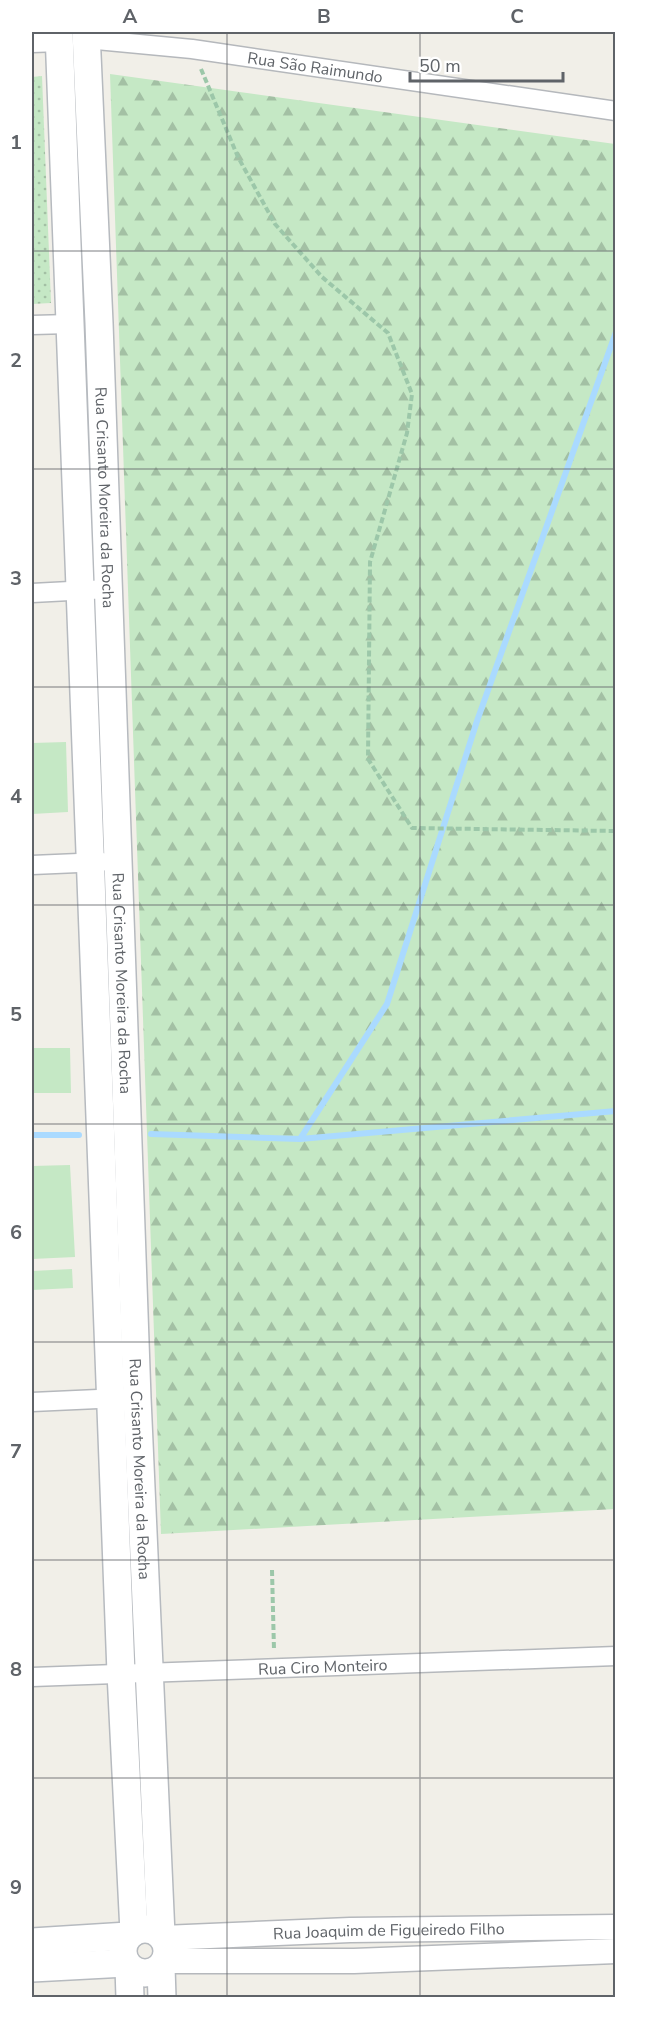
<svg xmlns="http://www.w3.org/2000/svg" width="647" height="2029" font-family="'Nunito Sans',sans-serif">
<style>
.grass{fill:url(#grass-dots)}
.forest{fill:url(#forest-firs)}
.park{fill:#c5e8c5}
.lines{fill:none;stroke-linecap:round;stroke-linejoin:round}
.stream{stroke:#aadaff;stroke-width:6}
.minor-casing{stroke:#b5b8bc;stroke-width:21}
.tertiary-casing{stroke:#b5b8bc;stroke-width:27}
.secondary-casing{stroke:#b6babf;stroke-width:30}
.path{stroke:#9cc7a9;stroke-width:4;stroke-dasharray:6 3;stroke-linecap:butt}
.minor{stroke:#fff;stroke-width:18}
.tertiary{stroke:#fff;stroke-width:24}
.secondary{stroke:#fff;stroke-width:27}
.grid{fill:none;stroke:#5f6368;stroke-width:1.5;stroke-opacity:0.55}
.labels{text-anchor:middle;stroke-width:5;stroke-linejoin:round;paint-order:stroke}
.street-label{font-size:16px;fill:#5f6368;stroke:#fff}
.neatline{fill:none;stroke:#5f6368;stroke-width:2}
.grid-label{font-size:20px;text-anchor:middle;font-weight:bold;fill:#5f6368}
</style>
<defs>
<pattern id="grass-dots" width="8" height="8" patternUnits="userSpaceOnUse" patternTransform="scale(1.5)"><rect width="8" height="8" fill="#c5e8c5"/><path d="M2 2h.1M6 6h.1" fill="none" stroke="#a3c0a4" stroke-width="1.8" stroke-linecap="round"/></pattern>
<pattern id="forest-firs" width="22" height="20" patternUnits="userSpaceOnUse" patternTransform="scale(1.5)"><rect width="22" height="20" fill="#c5e8c5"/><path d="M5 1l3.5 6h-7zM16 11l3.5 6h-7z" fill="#a3c0a4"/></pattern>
</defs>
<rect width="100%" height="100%" fill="#f1efe8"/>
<!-- grass -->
<path class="grass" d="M42 76 51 303 32 304V77Z"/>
<!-- forest -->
<path class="forest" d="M110 74 615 144V1509L161 1534Z"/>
<!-- park -->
<path class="park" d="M66 742 68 812 32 814V743Z
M32 1048H70L71 1093H32Z
M70 1165 75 1257 32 1259V1166Z
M72 1269 73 1288 32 1290V1271Z"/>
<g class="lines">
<!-- stream -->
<path class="stream" d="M151 1134 300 1139 387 1004 477 721 616 332
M32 1135H79
M300 1139 616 1111"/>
<defs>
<g id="minor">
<path id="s1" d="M86 39 192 49 616 111"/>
<path d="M32 43 60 42"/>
<path d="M32 325 70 324"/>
<path d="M32 593 108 589"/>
<path d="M32 865 102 862"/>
<path d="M32 1402 120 1398"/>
<path id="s2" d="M32 1677 616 1656"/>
</g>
<g id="tertiary">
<path id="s3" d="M163 1938 350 1930 616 1927"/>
<path d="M165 1961H354L616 1951"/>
</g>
<g id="secondary">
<path d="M59 32 121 1673 134 1932"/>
<path id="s4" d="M86 32 99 323 137 1398 161 1935"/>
<circle cx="145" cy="1951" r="22"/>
<path d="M32 1942 128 1936"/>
<path d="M129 1967 130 1998"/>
<path d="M161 1967 162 1998"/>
<path d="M32 1968 126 1963"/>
</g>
</defs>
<!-- minor casing -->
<use href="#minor" class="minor-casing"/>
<!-- tertiary casing -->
<use href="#tertiary" class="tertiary-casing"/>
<!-- secondary casing -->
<use href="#secondary" class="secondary-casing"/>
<!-- path -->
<path class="path" d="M201 69 238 157 275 224 322 277 388 333 412 394 407 433 370 562 368 759 412 828 616 831
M272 1570 274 1650"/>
<!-- minor -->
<use href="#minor" class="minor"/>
<!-- tertiary -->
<use href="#tertiary" class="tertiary"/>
<!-- secondary -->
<use href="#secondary" class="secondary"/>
</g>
<!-- grid -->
<path class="grid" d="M227 32V1998M420 32V1998M32 251H616M32 469H616M32 687H616M32 905H616M32 1124H616M32 1342H616M32 1560H616M32 1778H616"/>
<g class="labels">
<!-- street labels -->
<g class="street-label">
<text dy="6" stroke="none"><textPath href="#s1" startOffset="231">Rua São Raimundo</textPath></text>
<text dy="6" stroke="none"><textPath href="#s4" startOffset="466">Rua Crisanto Moreira da Rocha</textPath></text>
<text dy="6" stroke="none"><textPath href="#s4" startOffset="952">Rua Crisanto Moreira da Rocha</textPath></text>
<text dy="6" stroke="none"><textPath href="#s4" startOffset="1438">Rua Crisanto Moreira da Rocha</textPath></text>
<text dy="6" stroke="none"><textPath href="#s2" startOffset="291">Rua Ciro Monteiro</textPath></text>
<text dy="6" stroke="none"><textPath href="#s3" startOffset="226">Rua Joaquim de Figueiredo Filho</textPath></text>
</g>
</g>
<!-- border -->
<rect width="647" height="2029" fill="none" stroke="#ffffff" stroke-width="66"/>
<!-- scale -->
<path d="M410 72v9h153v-9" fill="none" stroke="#5f6368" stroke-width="3"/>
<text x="419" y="72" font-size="18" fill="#5f6368" stroke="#ffffff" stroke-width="4.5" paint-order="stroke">50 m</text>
<rect x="33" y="33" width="581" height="1963" class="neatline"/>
<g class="grid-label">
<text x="130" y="23">A</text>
<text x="324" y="23">B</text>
<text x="517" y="23">C</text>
<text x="16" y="149">1</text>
<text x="16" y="367">2</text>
<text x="16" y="585">3</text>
<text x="16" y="803">4</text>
<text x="16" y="1021">5</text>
<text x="16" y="1239">6</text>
<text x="16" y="1458">7</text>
<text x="16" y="1676">8</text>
<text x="16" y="1894">9</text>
</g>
</svg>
